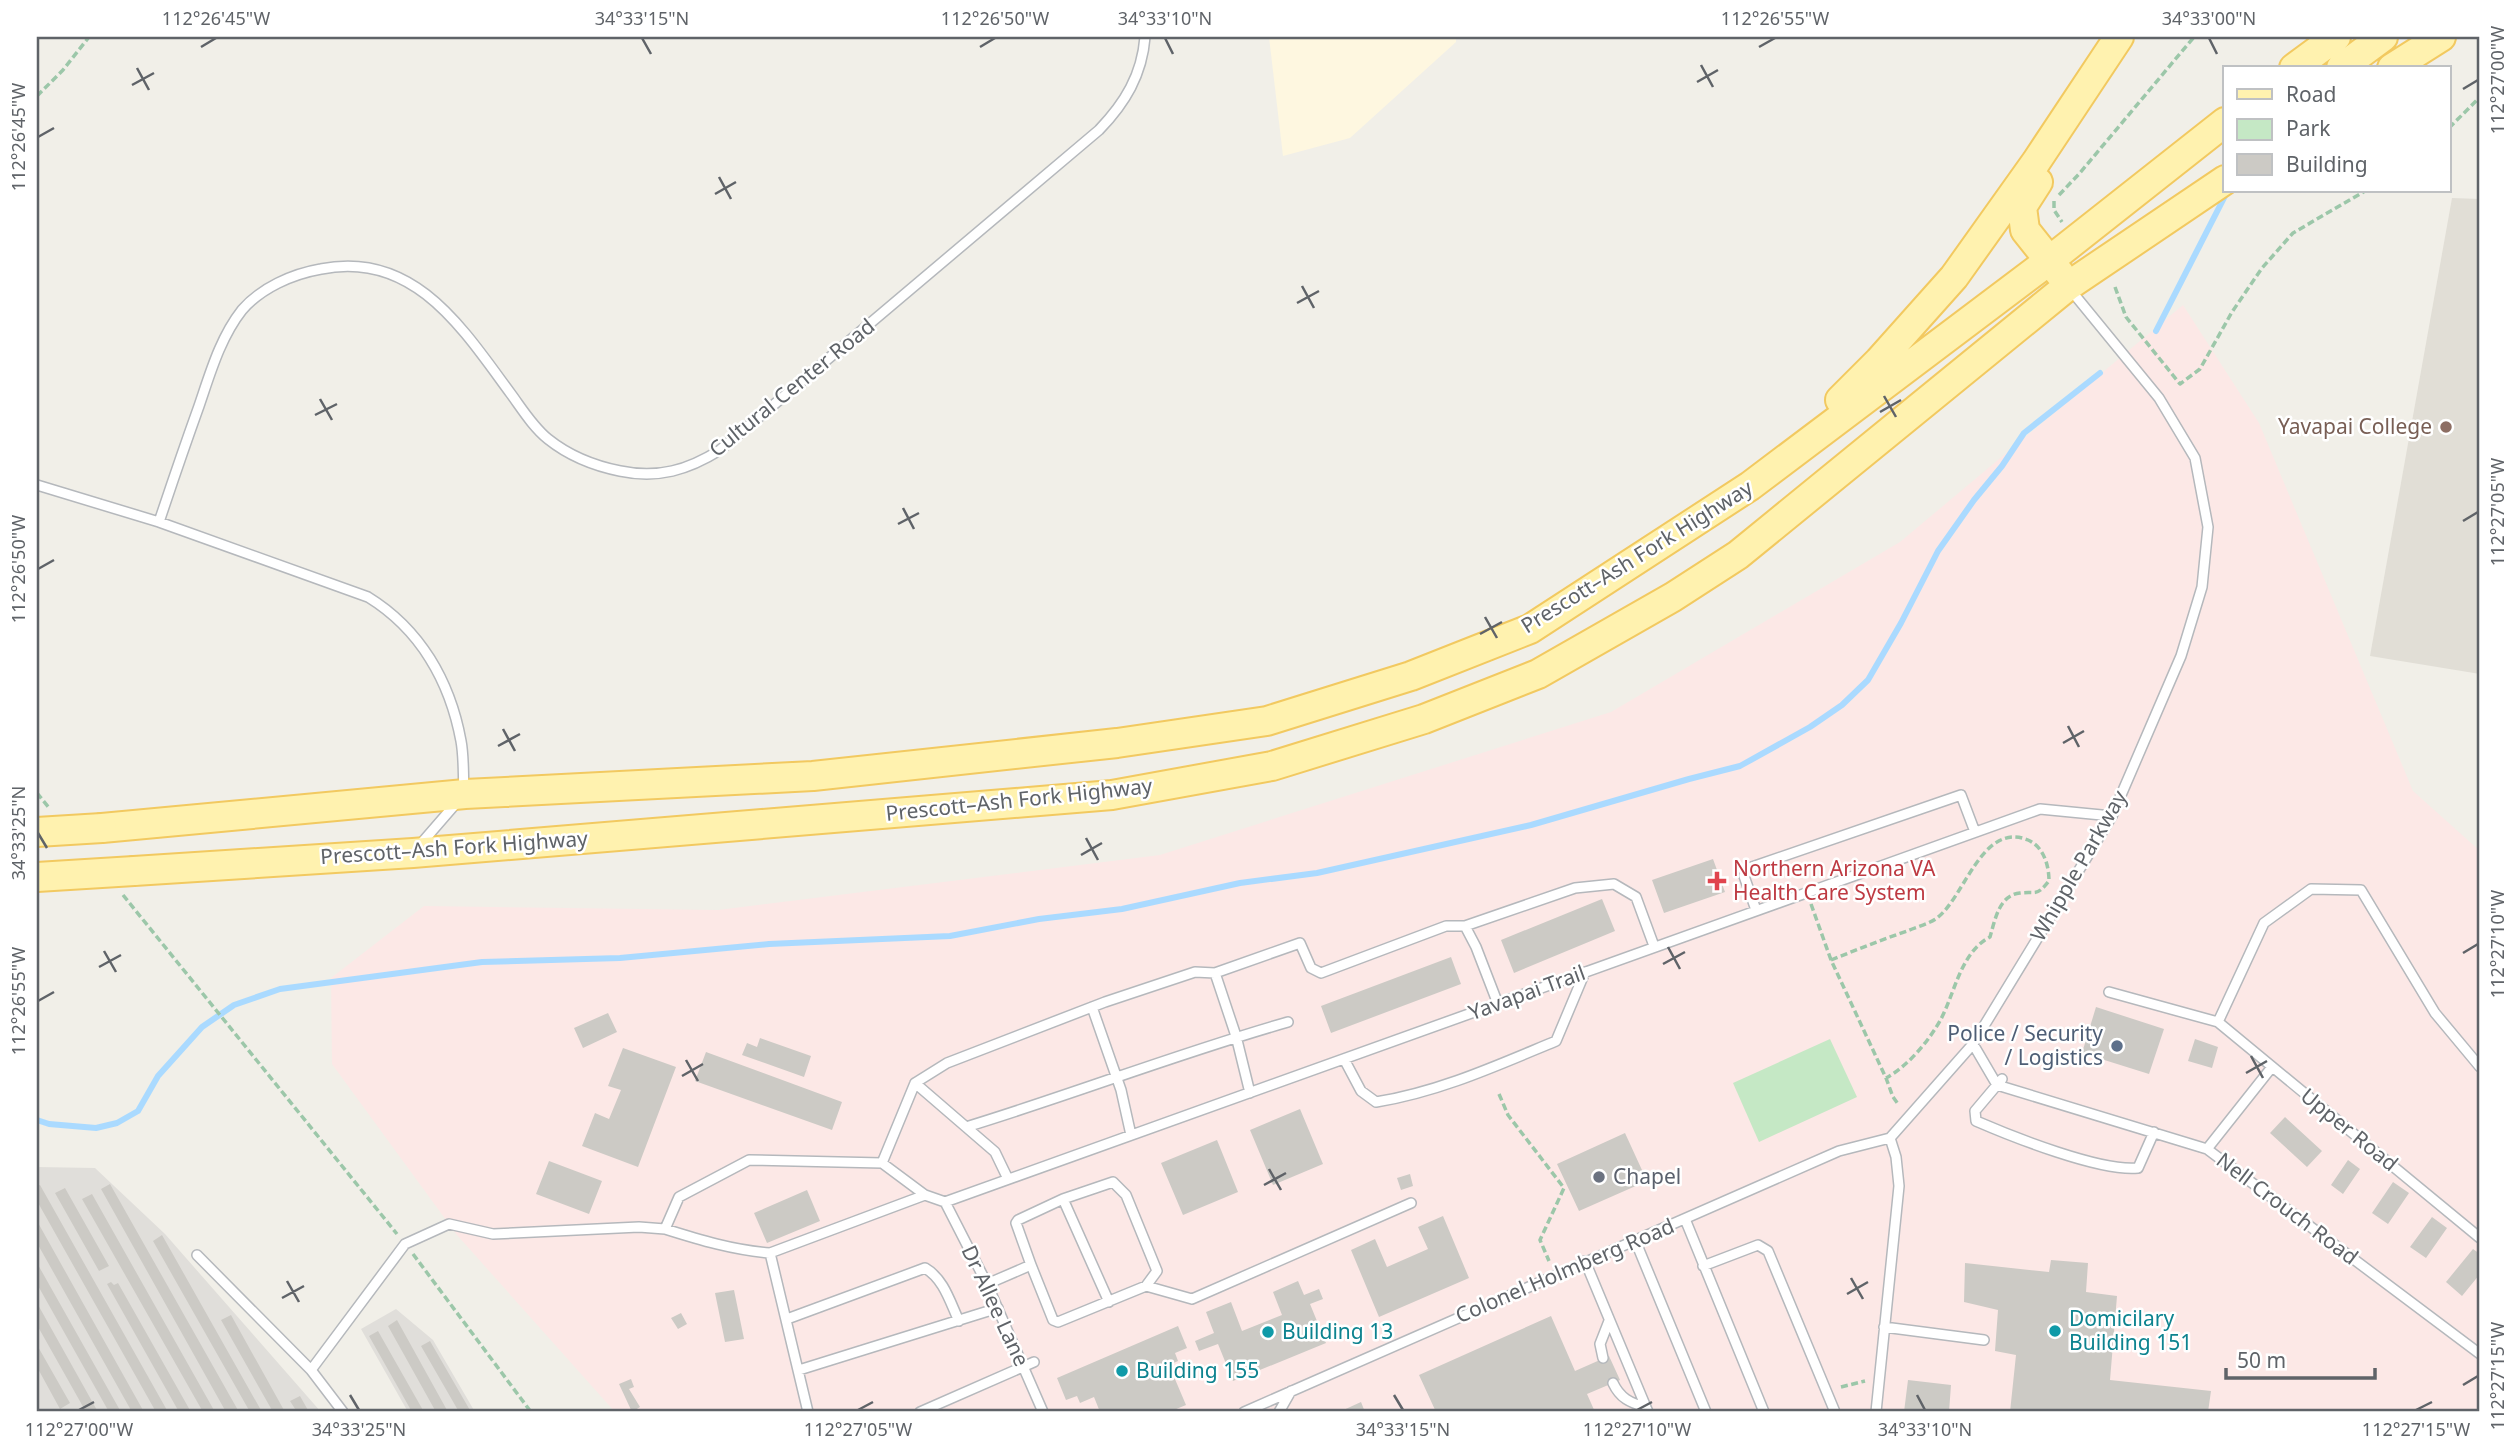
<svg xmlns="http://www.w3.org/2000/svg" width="2517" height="1449" font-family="'Noto Sans',sans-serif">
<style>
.commercial{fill:#fef7e0}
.industrial{fill:#e0deda}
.education{fill:#e1ded6}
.medical{fill:#fce8e6}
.green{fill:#c5e8c5}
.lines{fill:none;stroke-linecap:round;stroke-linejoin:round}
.stream{stroke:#aadaff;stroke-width:6}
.building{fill:#cccac5}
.service-casing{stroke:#b5b8bc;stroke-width:12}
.primary-casing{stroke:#f2c960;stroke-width:32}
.path{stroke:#9cc7a9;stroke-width:3.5;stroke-dasharray:7 3.5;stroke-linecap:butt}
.service{stroke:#fff;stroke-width:9}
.primary{stroke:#fff2af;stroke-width:28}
.primary-bridge-casing{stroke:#f2c960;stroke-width:32;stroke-linecap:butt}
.primary-bridge{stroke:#fff2af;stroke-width:28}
.ticks{fill:none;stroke:#5f6368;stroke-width:2.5}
.education-dot{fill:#8d6e63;stroke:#fff;stroke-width:2.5}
.health-dot{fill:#e0444e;stroke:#fff;stroke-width:2.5}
.service-dot{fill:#5c6f8a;stroke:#fff;stroke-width:2.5}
.worship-dot{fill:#6b7280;stroke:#fff;stroke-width:2.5}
.culture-dot{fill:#0f9aa8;stroke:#fff;stroke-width:2.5}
.labels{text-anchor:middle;stroke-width:5;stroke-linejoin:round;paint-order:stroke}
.street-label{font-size:21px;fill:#5f6368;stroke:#fff}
.education-label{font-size:21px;fill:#785e54;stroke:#fff;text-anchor:end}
.health-label{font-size:21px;fill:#be3a42;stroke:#fff;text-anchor:start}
.service-label{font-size:21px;fill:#4e5e75;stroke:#fff;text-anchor:end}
.worship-label{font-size:21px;fill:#5b616d;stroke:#fff;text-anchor:start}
.culture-label{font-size:21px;fill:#0d838f;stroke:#fff;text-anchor:start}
.neatline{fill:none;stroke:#5f6368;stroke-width:2.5}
.ticks-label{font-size:18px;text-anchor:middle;fill:#5f6368}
</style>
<rect width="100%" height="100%" fill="#f1efe8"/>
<!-- commercial -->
<path class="commercial" d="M1269 37H1456V42L1350 138 1283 156Z"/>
<!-- industrial -->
<path class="industrial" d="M37 1167 95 1168 165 1234 321 1412H37Z
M396 1309 433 1340 475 1412H408L361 1329Z"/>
<!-- education -->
<path class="education" d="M2452 198 2480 199V674L2370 656Z"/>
<!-- medical -->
<path class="medical" d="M2183 305 2259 423 2413 791 2480 851V1412H615L457 1235 332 1064 331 978 424 906 718 910 1160 855 1611 712 1900 542Z"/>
<!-- green -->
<path class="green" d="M1830 1039 1857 1097 1759 1142 1733 1083Z"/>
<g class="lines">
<!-- stream -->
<path class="stream" d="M2156 331 2226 194
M37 1120 49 1124 96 1128 117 1123 138 1111 158 1076 202 1027 234 1005 280 989 482 962 620 958 769 944 950 936 1039 919 1122 909 1240 883 1317 873 1531 825 1689 779 1740 766 1810 727 1842 705 1868 680 1901 623 1938 551 1974 500 2002 466 2024 433 2100 373"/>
</g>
<!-- building -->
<path class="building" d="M1713 859 1725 892 1664 913 1652 880Z
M1602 899 1615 931 1514 973 1501 940Z
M1451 957 1461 984 1331 1033 1321 1006Z
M2096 1007 2164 1029 2149 1074 2082 1053Z
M608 1013 617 1032 583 1048 574 1028Z
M760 1038 811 1056 804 1077 742 1055 747 1043 757 1047Z
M2195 1039 2218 1047 2212 1068 2188 1061Z
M623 1048 676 1067 638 1167 582 1146 595 1113 609 1119 621 1090 608 1086Z
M706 1052 842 1102 832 1130 695 1081Z
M1300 1109 1323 1164 1273 1185 1250 1130Z
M2285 1117 2322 1151 2307 1167 2270 1133Z
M1625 1133 1647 1181 1579 1211 1557 1164Z
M1217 1140 1238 1192 1183 1215 1161 1163Z
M2348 1160 2360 1169 2343 1194 2331 1185Z
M549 1161 602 1181 589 1214 536 1194Z
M1410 1174 1413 1186 1401 1190 1397 1178Z
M2393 1182 2409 1193 2388 1224 2372 1213Z
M110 1184 239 1412H226L101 1189Z
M40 1185 168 1412H156L37 1201V1186Z
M65 1188 109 1266 99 1271 55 1193Z
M807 1190 820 1221 767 1243 754 1213Z
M92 1194 215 1412H203L82 1199Z
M1443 1216 1469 1278 1379 1317 1351 1250 1375 1239 1387 1267 1428 1249 1418 1227Z
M2432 1217 2447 1228 2426 1258 2410 1247Z
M37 1221 144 1412H132L37 1243Z
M162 1235 262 1412H250L153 1241Z
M2473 1249 2480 1254V1274L2462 1296 2446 1282Z
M2051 1260 2088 1263 2086 1292 2117 1296 2110 1380 2211 1391 2208 1412H2010L2016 1355 1995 1351 1998 1310 1964 1302 1965 1263 2049 1272Z
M37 1263 121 1412H109L37 1284Z
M1298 1281 1304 1295 1319 1289 1323 1299 1310 1304 1326 1343 1233 1381 1218 1344 1199 1351 1195 1341 1214 1333 1206 1312 1231 1302 1242 1331 1282 1315 1273 1292Z
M111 1282 114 1285 118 1283 191 1412H179L107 1284Z
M734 1290 744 1339 725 1342 715 1293Z
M37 1303 98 1412H86L37 1325Z
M681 1313 687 1324 678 1329 671 1318Z
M231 1315 285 1412H273L221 1320Z
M1551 1316 1575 1371 1609 1356 1620 1380 1587 1394 1595 1412H1436L1419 1375Z
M397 1320 448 1412H436L388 1326Z
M1178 1326 1187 1348 1175 1353 1178 1361 1169 1365 1186 1405 1169 1412H1100L1094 1397 1080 1403 1077 1396 1066 1400 1057 1378Z
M378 1331 424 1412H412L369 1336Z
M430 1341 471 1412H459L421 1346Z
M37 1345 70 1403 60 1409 37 1367Z
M631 1379 634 1387 629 1389 640 1407 632 1412 619 1384Z
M1908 1380 1951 1385 1949 1412H1904Z
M300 1396 309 1412H297L290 1401Z
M1361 1402 1365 1412H1339Z"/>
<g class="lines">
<defs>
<path id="service" d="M37 485 159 522 368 597C420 629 450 681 461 741 464 757 463 774 464 790
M159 522C172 483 185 445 199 406 210 374 220 338 242 310 261 288 292 274 321 269 414 250 463 329 511 394 522 409 533 427 548 439 568 455 595 466 620 471 658 479 688 470 720 450L1099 130C1125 103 1142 75 1145 37
M419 846 458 801
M1756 910 1744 876 1749 868 1961 795 1975 832
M1465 926 1575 888 1614 884 1636 897 1654 946
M1215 973 1300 943 1311 968 1321 973 1446 926H1465L1476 947 1498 1004
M2109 992 2218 1022 2480 1238
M1092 1007 1121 1090 1131 1135
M2218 1022 2264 923 2311 889 2361 890 2435 1013 2480 1067
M1973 1044 1997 1085 2207 1149 2480 1354
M1344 1059 1361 1091 1376 1102C1439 1092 1498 1065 1556 1041L1585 972
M2002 1079 1975 1111 1976 1121C2013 1137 2101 1172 2138 1168L2154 1132
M915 1083 995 1152 1008 1179
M966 1127C1074 1094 1179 1053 1288 1022
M1890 1138 1973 1044 2112 816 2181 656 2202 587 2208 527 2195 458 2159 398 2069 288
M2207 1149 2272 1067
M882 1163 915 1083 947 1063 1105 1002 1195 972 1215 973 1236 1036 1250 1093
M1063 1199 1109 1302
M945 1202 2040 809 2112 816
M945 1202 987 1284 1043 1412
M1685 1219 1764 1412
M1635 1240 1706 1412
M770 1253 925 1195
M197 1255 311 1370 405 1244 449 1224 493 1234 639 1227 665 1229
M1585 1261 1648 1412
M1703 1266 1758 1245 1768 1251 1835 1412
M987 1284 1031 1265 1053 1320 1058 1322 1146 1286 1157 1271 1126 1195 1113 1182 1063 1199 1018 1220 1016 1223 1031 1265
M1146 1286 1192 1299 1411 1203
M787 1319 925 1268C944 1279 950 1302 959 1321
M1884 1327 1984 1340
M1603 1358 1600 1344 1609 1321
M311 1370 343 1412
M799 1370 998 1308
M1613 1383C1620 1398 1630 1403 1646 1407
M808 1412 770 1253C733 1250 700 1240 665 1229L679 1197 749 1160 882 1163 925 1195 945 1202
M920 1412 1034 1362
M1244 1412 1839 1151 1890 1138
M1279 1412 1291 1391
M1876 1412 1899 1186 1896 1157 1890 1138"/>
<path id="primary" d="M2294 68 2336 37
M2341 68 2383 37
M2392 68 2441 37
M2038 182 2022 207 2025 230 2060 274
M1840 400 1879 361 1954 277 2036 162 2119 37
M102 828 465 794 813 776 1117 743 1267 721 1411 676 1530 629 1750 486 2050 260 2225 122
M134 871 413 853 1112 795 1272 766 1424 719 1538 674 1673 597 1738 555 2068 286 2225 180"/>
</defs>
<!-- service casing -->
<use href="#service" class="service-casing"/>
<!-- primary casing -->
<use href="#primary" class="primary-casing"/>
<!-- path -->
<path class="path" d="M37 96 63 70 89 37
M2449 128 2480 97
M2059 195 2079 174 2194 37
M2054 201V210L2062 222
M2115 287 2126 317 2180 384 2200 369 2232 312 2262 268 2293 233 2365 191
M37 793 50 809
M123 895 397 1234
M1811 904 1831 960 1886 1078 1893 1097 1898 1104
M1831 960C1856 950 1881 940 1907 931 1916 927 1929 924 1937 918 1965 897 1982 821 2028 840 2044 847 2049 866 2049 881 2036 897 2037 891 2020 893 1999 895 1995 920 1990 937 1961 952 1955 992 1941 1019 1929 1041 1908 1066 1886 1078
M1499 1094 1508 1115 1564 1188 1540 1240 1549 1261
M413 1254 531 1412
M1841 1387 1865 1381"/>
<!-- service -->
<use href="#service" class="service"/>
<!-- primary -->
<use href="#primary" class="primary"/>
<defs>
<path id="primary-bridge" d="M37 832 102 828
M37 877 134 871"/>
</defs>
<!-- primary-bridge casing -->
<use href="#primary-bridge" class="primary-bridge-casing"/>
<!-- primary-bridge -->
<use href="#primary-bridge" class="primary-bridge"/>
</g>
<!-- ticks -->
<path class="ticks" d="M642 38 651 54M1165 38 1173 54M2209 38 2217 54M201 47 216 38M980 47 995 38M1759 47 1775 38M1701 65 1713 87M137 68 149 90M1697 82 1718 70M132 85 154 73M2463 89 2478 80M38 137 54 128M719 177 731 199M715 194 736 182M1302 286 1314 308M1297 303 1319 291M1884 396 1896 417M320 399 332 420M1880 412 1901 400M315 415 337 404M903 508 914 529M2463 521 2478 512M898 524 919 513M38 569 54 560M1485 617 1497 638M1480 634 1502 622M2068 726 2079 747M503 729 515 751M2063 743 2084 731M498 746 520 734M38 833 47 848M1086 838 1098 860M1081 855 1102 843M1668 947 1680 969M104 951 116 972M2463 953 2478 944M1663 964 1685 952M99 967 121 955M38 1001 54 992M2251 1056 2263 1078M686 1060 698 1081M2246 1073 2267 1061M682 1076 703 1064M1269 1169 1281 1190M1264 1185 1286 1173M1851 1278 1863 1299M287 1281 299 1302M1847 1294 1868 1282M282 1298 304 1286M2463 1385 2478 1376M350 1395 359 1410M1394 1395 1403 1410M1917 1395 1925 1410M79 1410 94 1402M858 1410 873 1402M1637 1410 1652 1402M2416 1410 2432 1402"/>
<!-- markers -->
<circle class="education-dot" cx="2446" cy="427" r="7"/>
<path class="health-dot" d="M1713.5 870.5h7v7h7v7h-7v7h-7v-7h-7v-7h7z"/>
<circle class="service-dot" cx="2117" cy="1046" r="7"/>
<circle class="worship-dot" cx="1599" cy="1177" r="7"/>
<g class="culture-dot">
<circle cx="2055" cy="1331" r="7"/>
<circle cx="1268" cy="1332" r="7"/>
<circle cx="1122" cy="1371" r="7"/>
</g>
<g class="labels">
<!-- street labels -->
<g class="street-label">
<text transform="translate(792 388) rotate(-39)" y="7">Cultural Center Road</text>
<text transform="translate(1637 557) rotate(-32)" y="7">Prescott–Ash Fork Highway</text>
<text transform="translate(1019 800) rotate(-6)" y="7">Prescott–Ash Fork Highway</text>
<text transform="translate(454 848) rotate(-4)" y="7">Prescott–Ash Fork Highway</text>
<text transform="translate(2079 866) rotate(-60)" y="7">Whipple Parkway</text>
<text transform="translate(1527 993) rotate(-20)" y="7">Yavapai Trail</text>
<text transform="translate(2349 1130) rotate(39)" y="7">Upper Road</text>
<text transform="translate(2287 1209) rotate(37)" y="7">Nell Crouch Road</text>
<text transform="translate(1565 1271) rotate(-23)" y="7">Colonel Holmberg Road</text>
<text transform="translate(995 1306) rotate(65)" y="7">Dr Allee Lane</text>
</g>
<!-- education labels -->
<g class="education-label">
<text x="2432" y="434">Yavapai College</text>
</g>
<!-- health labels -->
<g class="health-label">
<text x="1733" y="876">Northern Arizona VA<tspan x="1733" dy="24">Health Care System</tspan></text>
</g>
<!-- service labels -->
<g class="service-label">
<text x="2103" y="1041">Police / Security<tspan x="2103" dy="24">/ Logistics</tspan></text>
</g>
<!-- worship labels -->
<g class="worship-label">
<text x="1613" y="1184">Chapel</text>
</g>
<!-- culture labels -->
<g class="culture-label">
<text x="2069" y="1326">Domicilary<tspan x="2069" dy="24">Building 151</tspan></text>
<text x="1282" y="1339">Building 13</text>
<text x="1136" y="1378">Building 155</text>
</g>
</g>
<!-- border -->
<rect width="2517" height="1449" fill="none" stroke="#ffffff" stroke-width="77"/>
<!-- legend -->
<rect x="2223" y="66" width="228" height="126" fill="#ffffff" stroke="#bfc1c3" stroke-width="2"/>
<rect x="2237" y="89" width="35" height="10" fill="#fff2af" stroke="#bfc1c3" stroke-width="2"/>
<text x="2286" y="102" font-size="21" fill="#5f6368">Road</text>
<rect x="2237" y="119" width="35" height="21" fill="#c5e8c5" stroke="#bfc1c3" stroke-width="2"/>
<text x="2286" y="136" font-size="21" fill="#5f6368">Park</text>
<rect x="2237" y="154" width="35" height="21" fill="#cccac5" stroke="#bfc1c3" stroke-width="2"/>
<text x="2286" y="172" font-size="21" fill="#5f6368">Building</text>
<!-- scale -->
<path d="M2226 1368v10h149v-10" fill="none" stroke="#5f6368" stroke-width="3.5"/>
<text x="2237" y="1368" font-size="21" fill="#5f6368" stroke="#ffffff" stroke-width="5" paint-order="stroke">50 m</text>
<rect x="38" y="38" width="2440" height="1372" class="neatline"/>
<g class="ticks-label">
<text x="216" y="25">112°26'45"W</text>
<text x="642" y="25">34°33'15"N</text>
<text x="995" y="25">112°26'50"W</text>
<text x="1165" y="25">34°33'10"N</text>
<text x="1775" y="25">112°26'55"W</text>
<text x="2209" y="25">34°33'00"N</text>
<text transform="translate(2498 80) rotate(-90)" y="6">112°27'00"W</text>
<text transform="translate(19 137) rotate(-90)" y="6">112°26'45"W</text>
<text transform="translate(2498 512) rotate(-90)" y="6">112°27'05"W</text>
<text transform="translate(19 569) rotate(-90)" y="6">112°26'50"W</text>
<text transform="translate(19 833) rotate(-90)" y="6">34°33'25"N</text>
<text transform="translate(2498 944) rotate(-90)" y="6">112°27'10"W</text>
<text transform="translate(19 1001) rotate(-90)" y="6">112°26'55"W</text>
<text transform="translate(2498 1376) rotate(-90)" y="6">112°27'15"W</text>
<text x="79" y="1436">112°27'00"W</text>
<text x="359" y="1436">34°33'25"N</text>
<text x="858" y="1436">112°27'05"W</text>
<text x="1403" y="1436">34°33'15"N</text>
<text x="1637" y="1436">112°27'10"W</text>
<text x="1925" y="1436">34°33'10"N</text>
<text x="2416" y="1436">112°27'15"W</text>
</g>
</svg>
